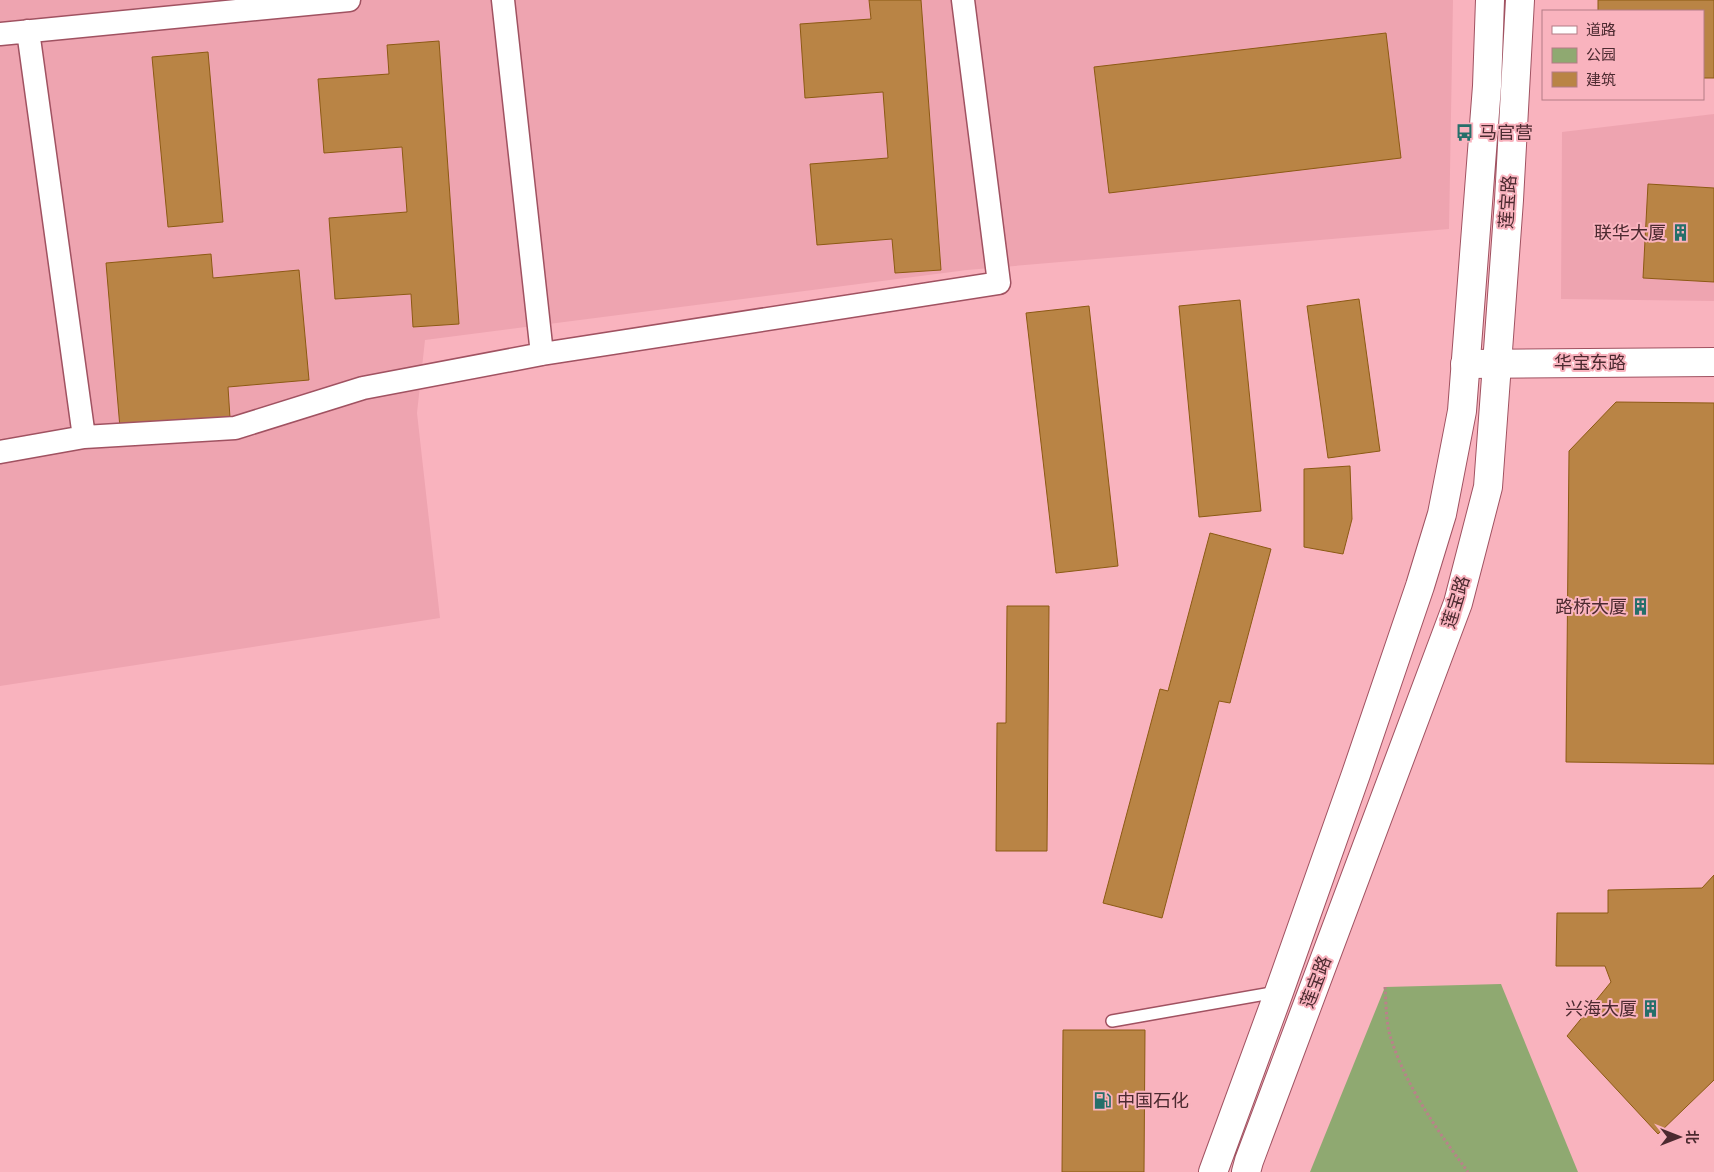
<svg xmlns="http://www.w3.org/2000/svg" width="1714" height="1172" font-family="Quicksand,'Noto Sans SC',sans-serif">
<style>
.built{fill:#eea4b0}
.green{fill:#8fa971}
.building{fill:#b98445;stroke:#8c5a14}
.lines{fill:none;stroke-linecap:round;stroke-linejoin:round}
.service-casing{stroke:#a05261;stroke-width:14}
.minor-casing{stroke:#a05261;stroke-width:25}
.tertiary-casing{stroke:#a05261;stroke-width:30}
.secondary-casing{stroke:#a05261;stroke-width:30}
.path{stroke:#ba818a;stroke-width:3;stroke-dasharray:2.5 2.5;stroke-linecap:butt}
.service{stroke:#fff;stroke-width:11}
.minor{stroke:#fff;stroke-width:22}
.tertiary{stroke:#fff;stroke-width:28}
.secondary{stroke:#fff;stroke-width:28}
.labels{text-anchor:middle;stroke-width:4;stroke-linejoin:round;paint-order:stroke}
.poi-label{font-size:18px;fill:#4c2a30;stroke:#f9b3be;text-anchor:end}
.street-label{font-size:18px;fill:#4c2a30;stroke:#f9b3be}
</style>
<rect width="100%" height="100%" fill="#f9b3be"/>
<!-- built -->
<path class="built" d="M0 0H1453L1449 229 967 270 425 340 417 413 440 618 0 686Z
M1714 114V301L1561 299 1562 132Z"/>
<!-- green -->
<path class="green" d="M1501 984 1578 1172H1310L1385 987Z"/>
<!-- building -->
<path class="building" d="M869 0H921L941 270 895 273 892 239 817 245 810 164 888 158 883 92 805 98 800 24 871 19Z
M1598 0H1714V78H1703V11H1598Z
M1386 33 1401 158 1109 193 1094 67Z
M439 41 459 324 413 327 411 294 335 299 329 218 407 212 402 147 324 153 318 79 389 74 387 45Z
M208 52 223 222 168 227 152 57Z
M1648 184 1714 188V282L1643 278Z
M211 254 213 278 299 270 309 380 228 387 230 418 120 428 106 263Z
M1359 299 1380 451 1328 458 1307 306Z
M1240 300 1261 511 1199 517 1179 306Z
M1089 306 1118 566 1056 573 1026 313Z
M1616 402 1714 403V764L1566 762 1569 451Z
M1350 466 1352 519 1343 554 1304 547V469Z
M1210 533 1271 549 1230 703 1219 701 1162 918 1103 903 1160 689 1168 691Z
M1007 606H1049L1047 851H996L997 723H1006Z
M1714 875V1080L1658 1134 1567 1036 1611 982 1605 966H1556L1557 913H1608V890L1702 888Z
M1063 1030H1145L1144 1172H1062Z"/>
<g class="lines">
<defs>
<path id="service" d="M1112 1021 1277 992"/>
<path id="minor" d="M503 0 542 354
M28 31 84 437
M0 34 349 0
M0 452 84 437 235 428 363 388 542 354 999 283 963 0"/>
<path id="tertiary" d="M1465 364 1714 362"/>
<path id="secondary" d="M1213 1172 1279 992 1356 774 1420 586 1442 514 1462 411 1487 86 1490 0
M1246 1172 1249 1161 1458 603 1488 487 1509 200 1520 0"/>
</defs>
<!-- service casing -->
<use href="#service" class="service-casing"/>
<!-- minor casing -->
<use href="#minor" class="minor-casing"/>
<!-- tertiary casing -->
<use href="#tertiary" class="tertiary-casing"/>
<!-- secondary casing -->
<use href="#secondary" class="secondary-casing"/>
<!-- path -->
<path class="path" d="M1385 987C1386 1001 1386 1018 1389 1032 1404 1084 1437 1130 1468 1172"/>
<!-- service -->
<use href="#service" class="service"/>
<!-- minor -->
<use href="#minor" class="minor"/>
<!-- tertiary -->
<use href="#tertiary" class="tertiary"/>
<!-- secondary -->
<use href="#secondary" class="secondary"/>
</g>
<!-- icons -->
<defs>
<symbol id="bus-bare" viewBox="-9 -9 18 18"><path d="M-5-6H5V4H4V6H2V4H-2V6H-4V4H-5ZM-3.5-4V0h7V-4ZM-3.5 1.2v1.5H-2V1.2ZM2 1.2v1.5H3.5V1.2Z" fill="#256f6a" stroke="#f9b3be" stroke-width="2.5" paint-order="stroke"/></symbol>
<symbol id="building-bare" viewBox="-9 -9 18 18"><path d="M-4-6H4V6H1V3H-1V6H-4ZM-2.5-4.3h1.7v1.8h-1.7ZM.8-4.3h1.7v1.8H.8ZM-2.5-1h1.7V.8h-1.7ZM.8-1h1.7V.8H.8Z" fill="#256f6a" stroke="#f9b3be" stroke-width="2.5" paint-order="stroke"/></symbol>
<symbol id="fuel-bare" viewBox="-9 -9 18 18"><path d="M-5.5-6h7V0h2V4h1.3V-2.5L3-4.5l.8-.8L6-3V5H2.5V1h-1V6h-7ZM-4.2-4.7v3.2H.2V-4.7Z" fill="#256f6a" stroke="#f9b3be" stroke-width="2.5" paint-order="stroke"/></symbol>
</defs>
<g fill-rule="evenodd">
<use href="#bus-bare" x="1452" y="120" width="25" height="25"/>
<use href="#building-bare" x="1668" y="220" width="25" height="25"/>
<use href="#building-bare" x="1628" y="594" width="25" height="25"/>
<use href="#building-bare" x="1638" y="996" width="25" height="25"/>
<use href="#fuel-bare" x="1090" y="1088" width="25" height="25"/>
</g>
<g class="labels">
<!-- poi labels -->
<g class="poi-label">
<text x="1479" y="139" text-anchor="start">马官营</text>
<text x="1666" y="239">联华大厦</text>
<text x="1627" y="613">路桥大厦</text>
<text x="1637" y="1015">兴海大厦</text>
<text x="1117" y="1107" text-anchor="start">中国石化</text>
</g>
<!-- street labels -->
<g class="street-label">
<text transform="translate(1508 202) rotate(-86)" y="6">莲宝路</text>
<text x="1590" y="369">华宝东路</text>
<text transform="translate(1456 602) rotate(-73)" y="6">莲宝路</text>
<text transform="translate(1316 982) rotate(-69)" y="6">莲宝路</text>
</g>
</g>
<!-- legend -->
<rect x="1542" y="10" width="162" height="90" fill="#f9b3be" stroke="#b47c85"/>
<rect x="1552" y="26" width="25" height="8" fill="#ffffff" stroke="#b47c85"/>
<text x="1586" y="35" font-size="15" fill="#4c2a30">道路</text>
<rect x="1552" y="48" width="25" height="15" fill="#8fa971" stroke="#b47c85"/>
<text x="1586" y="60" font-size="15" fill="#4c2a30">公园</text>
<rect x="1552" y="72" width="25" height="15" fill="#b98445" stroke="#b47c85"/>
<text x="1586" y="85" font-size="15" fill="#4c2a30">建筑</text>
<!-- north arrow -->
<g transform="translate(1679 1137) rotate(90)" stroke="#f9b3be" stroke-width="4" paint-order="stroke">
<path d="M0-4L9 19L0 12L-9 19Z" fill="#4c2a30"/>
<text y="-8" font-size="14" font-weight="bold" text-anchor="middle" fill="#4c2a30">北</text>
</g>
</svg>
